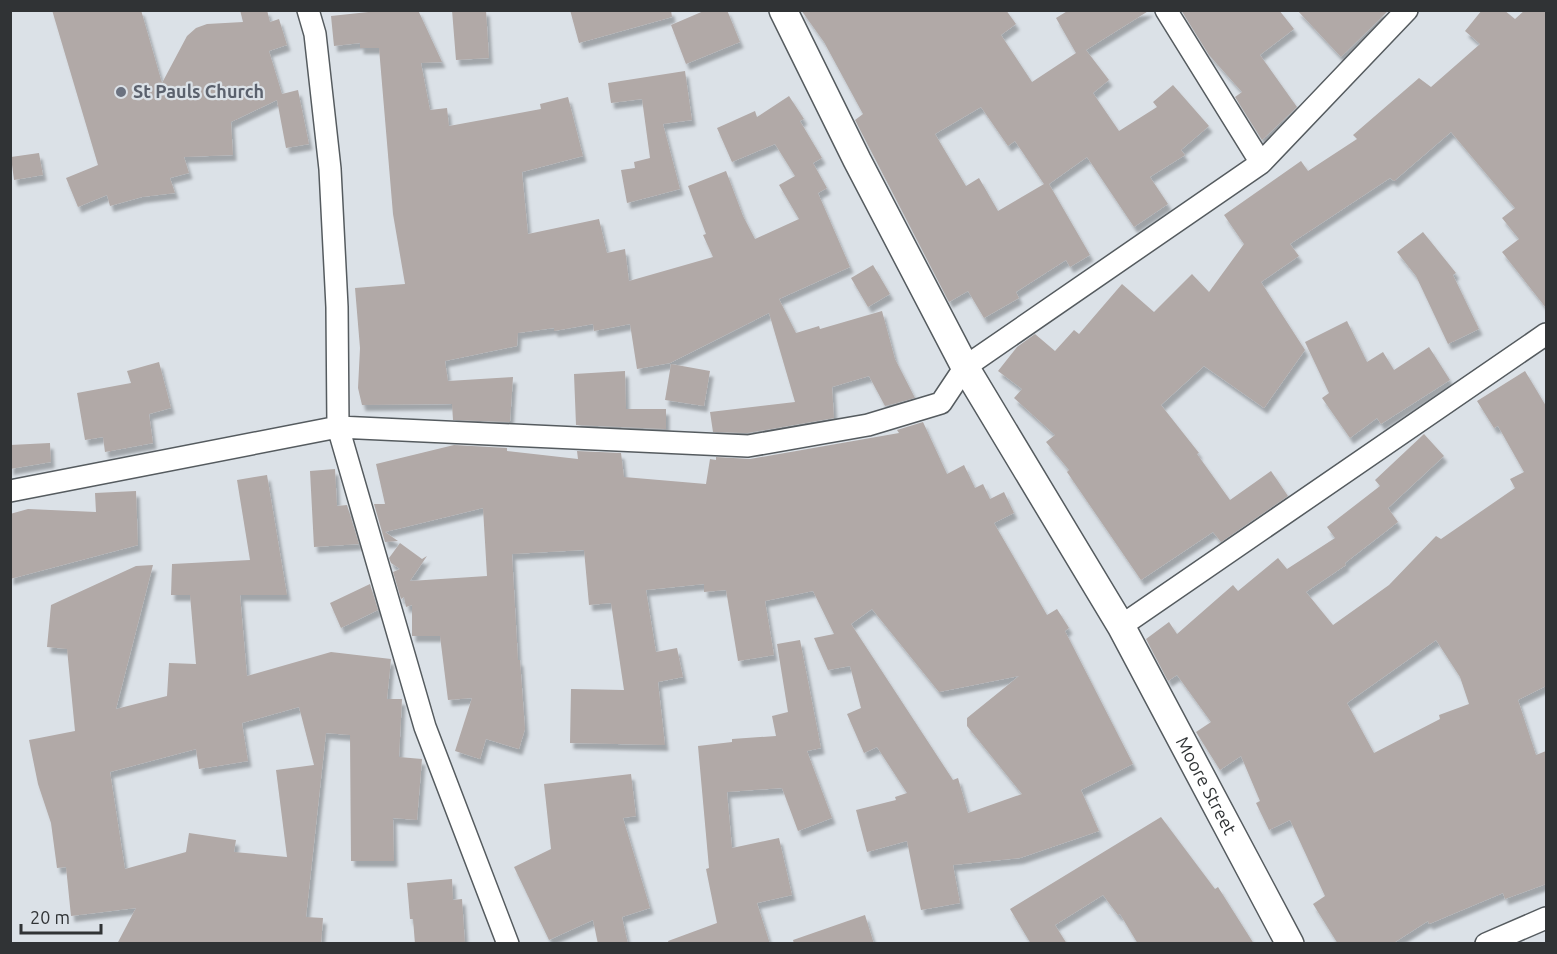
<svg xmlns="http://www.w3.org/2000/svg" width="1557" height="954" font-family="Ubuntu,sans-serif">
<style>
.building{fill:#b1a9a7;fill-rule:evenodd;filter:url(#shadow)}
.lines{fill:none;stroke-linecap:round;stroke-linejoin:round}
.minor-casing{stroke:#555b5f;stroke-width:24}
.tertiary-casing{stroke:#555b5f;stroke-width:30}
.minor{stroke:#fff;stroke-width:21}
.tertiary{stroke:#fff;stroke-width:27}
.worship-dot{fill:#6b7280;stroke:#dbe1e7;stroke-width:2}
.labels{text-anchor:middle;stroke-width:4.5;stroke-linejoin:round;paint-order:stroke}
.worship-label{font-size:18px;font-weight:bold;fill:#5b616d;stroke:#dbe1e7;text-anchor:start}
.street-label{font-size:18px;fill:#303335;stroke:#dbe1e7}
</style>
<defs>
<filter id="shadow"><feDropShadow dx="3.5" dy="6" stdDeviation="1.5" flood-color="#0004"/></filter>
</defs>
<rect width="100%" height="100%" fill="#dbe1e7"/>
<!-- building -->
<path class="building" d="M52 10H141L162 83 187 36 196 28 207 24 243 22 240 10H267L270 22 279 19 287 45 269 51 282 94 298 90 309 144 286 148 277 100 231 122 233 155 184 157 189 173 170 178 175 193 142 197 110 206 107 195 78 207 66 178 98 165Z
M387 10H418L442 62 421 63 430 110 447 108 449 126 541 109 540 104 568 97 583 156 522 172 528 234 599 219 607 253 625 249 629 281 713 257 703 235 706 234 688 186 726 171 743 216 755 239 799 219 779 185 795 176 775 144 732 162 717 128 755 111 757 117 789 96 804 119 800 121 822 158 813 163 827 188 818 193 850 267 779 299 796 333 819 326 820 329 882 311 895 359 915 398 885 406 869 376 832 387 834 418 747 433 713 432 710 412 795 402 769 313 670 363 637 369 630 324 594 331 593 324 554 331V328L518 333 517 346 445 361 448 381 513 377 510 422 453 420 452 404 362 405 358 388 360 348 355 288 405 284 393 214 379 48H360V43L334 46 331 16Z
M452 10H486L489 58 456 60Z
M570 10H671L672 17 579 43Z
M706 10H727L740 42 686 64 671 25Z
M801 10H1006L1016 24 1001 35 1032 82 1076 53 1056 18 1069 10H1150L1086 50 1109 80 1093 93 1119 131 1157 107 1153 102 1173 85 1209 126 1181 150 1185 155 1150 177 1168 204 1134 227 1087 157 1049 184 1090 255 1070 267 1066 260 1016 292 1019 298 984 318 968 291 949 302 855 120 863 114 824 42ZM981 107 1008 146 1015 141 1044 184 998 211 979 178 966 186 935 134Z
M1181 10H1279L1294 29 1260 55 1297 107 1262 140 1235 97 1242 92 1209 55Z
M1297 10H1389L1341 57Z
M1482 10H1504L1515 19 1525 10H1546V308L1502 252 1519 239 1502 218 1515 208 1451 132 1394 181 1390 178 1290 244 1299 256 1261 282 1305 350 1264 408 1204 366 1161 405 1199 453 1197 454 1230 500 1271 471 1288 496 1221 542 1213 532 1141 580 1067 472 1069 470 1046 442 1055 435 1014 398 1022 389 998 371 1017 347 1035 334 1055 351 1074 330 1079 334 1122 284 1154 312 1192 274 1209 292 1244 244 1224 215 1301 161 1308 171 1357 139 1353 135 1419 78 1431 87 1480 44 1465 31Z
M685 71 692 120 663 124 680 189 627 203 621 170 635 168 634 162 650 158 642 99 611 103 608 83Z
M39 153 43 175 14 180 11 157Z
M1423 232 1456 273 1453 275 1479 329 1448 344 1416 276 1397 252Z
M873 265 890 294 868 307 851 278Z
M1347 321 1367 362 1383 352 1394 370 1429 347 1450 380 1381 424 1377 418 1350 438 1322 398 1329 393 1305 342Z
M159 362 171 408 149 414 153 443 105 452 103 437 85 440 77 393 131 383 127 371Z
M671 364 710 371 704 406 665 400Z
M625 371 626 409H666V429L576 425 574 374Z
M1525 371 1546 406V686L1518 700 1536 755 1546 751V884L1505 899 1503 893 1429 924 1428 921 1392 944H1338L1313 904 1325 896 1290 820 1269 830 1256 803 1260 801 1241 756 1220 770 1196 732 1211 722 1177 675 1168 681 1146 639 1169 622 1177 634 1233 585 1238 591 1278 558 1287 569 1335 538 1327 527 1380 486 1375 480 1424 434 1444 456 1388 508 1398 522 1345 563 1346 565 1306 592 1333 625 1389 585 1436 536 1441 539 1515 488 1510 479 1524 472 1498 426 1494 428 1477 401ZM1436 640 1460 677 1469 704 1439 715 1440 719 1374 753 1347 703Z
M923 422 947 474 964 465 975 488 983 484 990 499 1004 492 1014 513 994 523 1047 615 1057 609 1069 628 1065 631 1133 764 1081 790 1099 831 1020 858 953 865 960 903 921 910 907 841 867 852 856 810 896 800 895 797 907 793 877 747 864 753 847 714 861 708 850 666 828 670 814 638 834 634 813 591 765 601 774 655 738 661 726 590 704 592V584L646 590 656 652 677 648 683 677 658 682 665 745 570 743 571 689 624 690 611 603 589 605 584 550 512 554 518 660H520L525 729 519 749 486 739 480 759 455 751 472 698 448 700 440 636H412V605L406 607 404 597 401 599 393 572 400 569 391 563 389 558 400 543 422 559 427 556 410 581 487 576 483 508 385 532 398 541 385 542 374 504H385L376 464 454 445 507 448V451L578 459 577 451 621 453 624 477 706 484 710 459 716 460V457L750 459 899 433 897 430ZM872 609 939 692 1019 676 967 718V726L1022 794 968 813 958 778 953 780 851 624Z
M50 443 51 462 10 469V445Z
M335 469 337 506 347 505 359 544 314 547 310 471Z
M267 475 287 595H240L247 676 331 652 391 659 387 699H402L399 757 422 759 417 820 393 818 394 861H351L350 735 326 733 306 917 323 918 321 944H117L136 908 71 916 66 867 57 868 51 823 38 784 29 740 75 731 67 649 47 647 51 605 136 566 153 565 116 709 167 696 169 663 196 664 190 595H171L172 564 250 560 237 480ZM299 707 314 765 276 770 287 857 234 852 236 840 189 833 186 852 125 869 110 772 196 749 199 769 248 761 242 723Z
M136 491 138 545 10 579V514L28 509 96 512 95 493Z
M370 584 378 610 341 628 330 603Z
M800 640 821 748 807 751 832 818 798 831 782 788 727 792 732 848 779 838 792 895 757 903 770 944H669L668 941 717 923 706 869 709 868 698 746 732 742V739L776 736 772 716 788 712 777 644Z
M631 774 636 816 623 818 650 908 622 917 628 944H598L593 920 549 940 514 867 551 849 544 784Z
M1161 817 1215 889 1218 887 1254 944H1138L1120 914 1118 915 1103 895 1055 925 1067 944H1031L1010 909Z
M452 879 453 900 462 899 465 944H415L413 919H410L407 883Z
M865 915 874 944H794L793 940Z"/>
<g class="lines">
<defs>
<path id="minor" d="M308 10 315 34 330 169 337 307 338 427 425 727 508 944
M1166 10 1261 163
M10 491 338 427 748 446 868 425 941 403 965 367 1261 163 1407 10
M1121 626 1546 334
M1486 944 1546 918"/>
<g id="tertiary">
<path id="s1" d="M783 10 857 160 965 367 1121 626 1290 944"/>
</g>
</defs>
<!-- minor casing -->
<use href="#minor" class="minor-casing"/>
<!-- tertiary casing -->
<use href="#tertiary" class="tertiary-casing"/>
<!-- minor -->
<use href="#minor" class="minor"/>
<!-- tertiary -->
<use href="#tertiary" class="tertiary"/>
</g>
<!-- markers -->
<circle class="worship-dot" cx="121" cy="92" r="6"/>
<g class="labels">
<!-- worship labels -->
<g class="worship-label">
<text x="133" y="98">St Pauls Church</text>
</g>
<!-- street labels -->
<g class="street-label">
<text dy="6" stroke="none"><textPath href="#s1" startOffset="884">Moore Street</textPath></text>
</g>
</g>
<!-- border -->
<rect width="1557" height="954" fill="none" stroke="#303335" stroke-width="24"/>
<!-- scale -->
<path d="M21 924v9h80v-9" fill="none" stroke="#303335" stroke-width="3"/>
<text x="30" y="924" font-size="18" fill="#303335" stroke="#dbe1e7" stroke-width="4.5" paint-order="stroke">20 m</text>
</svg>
